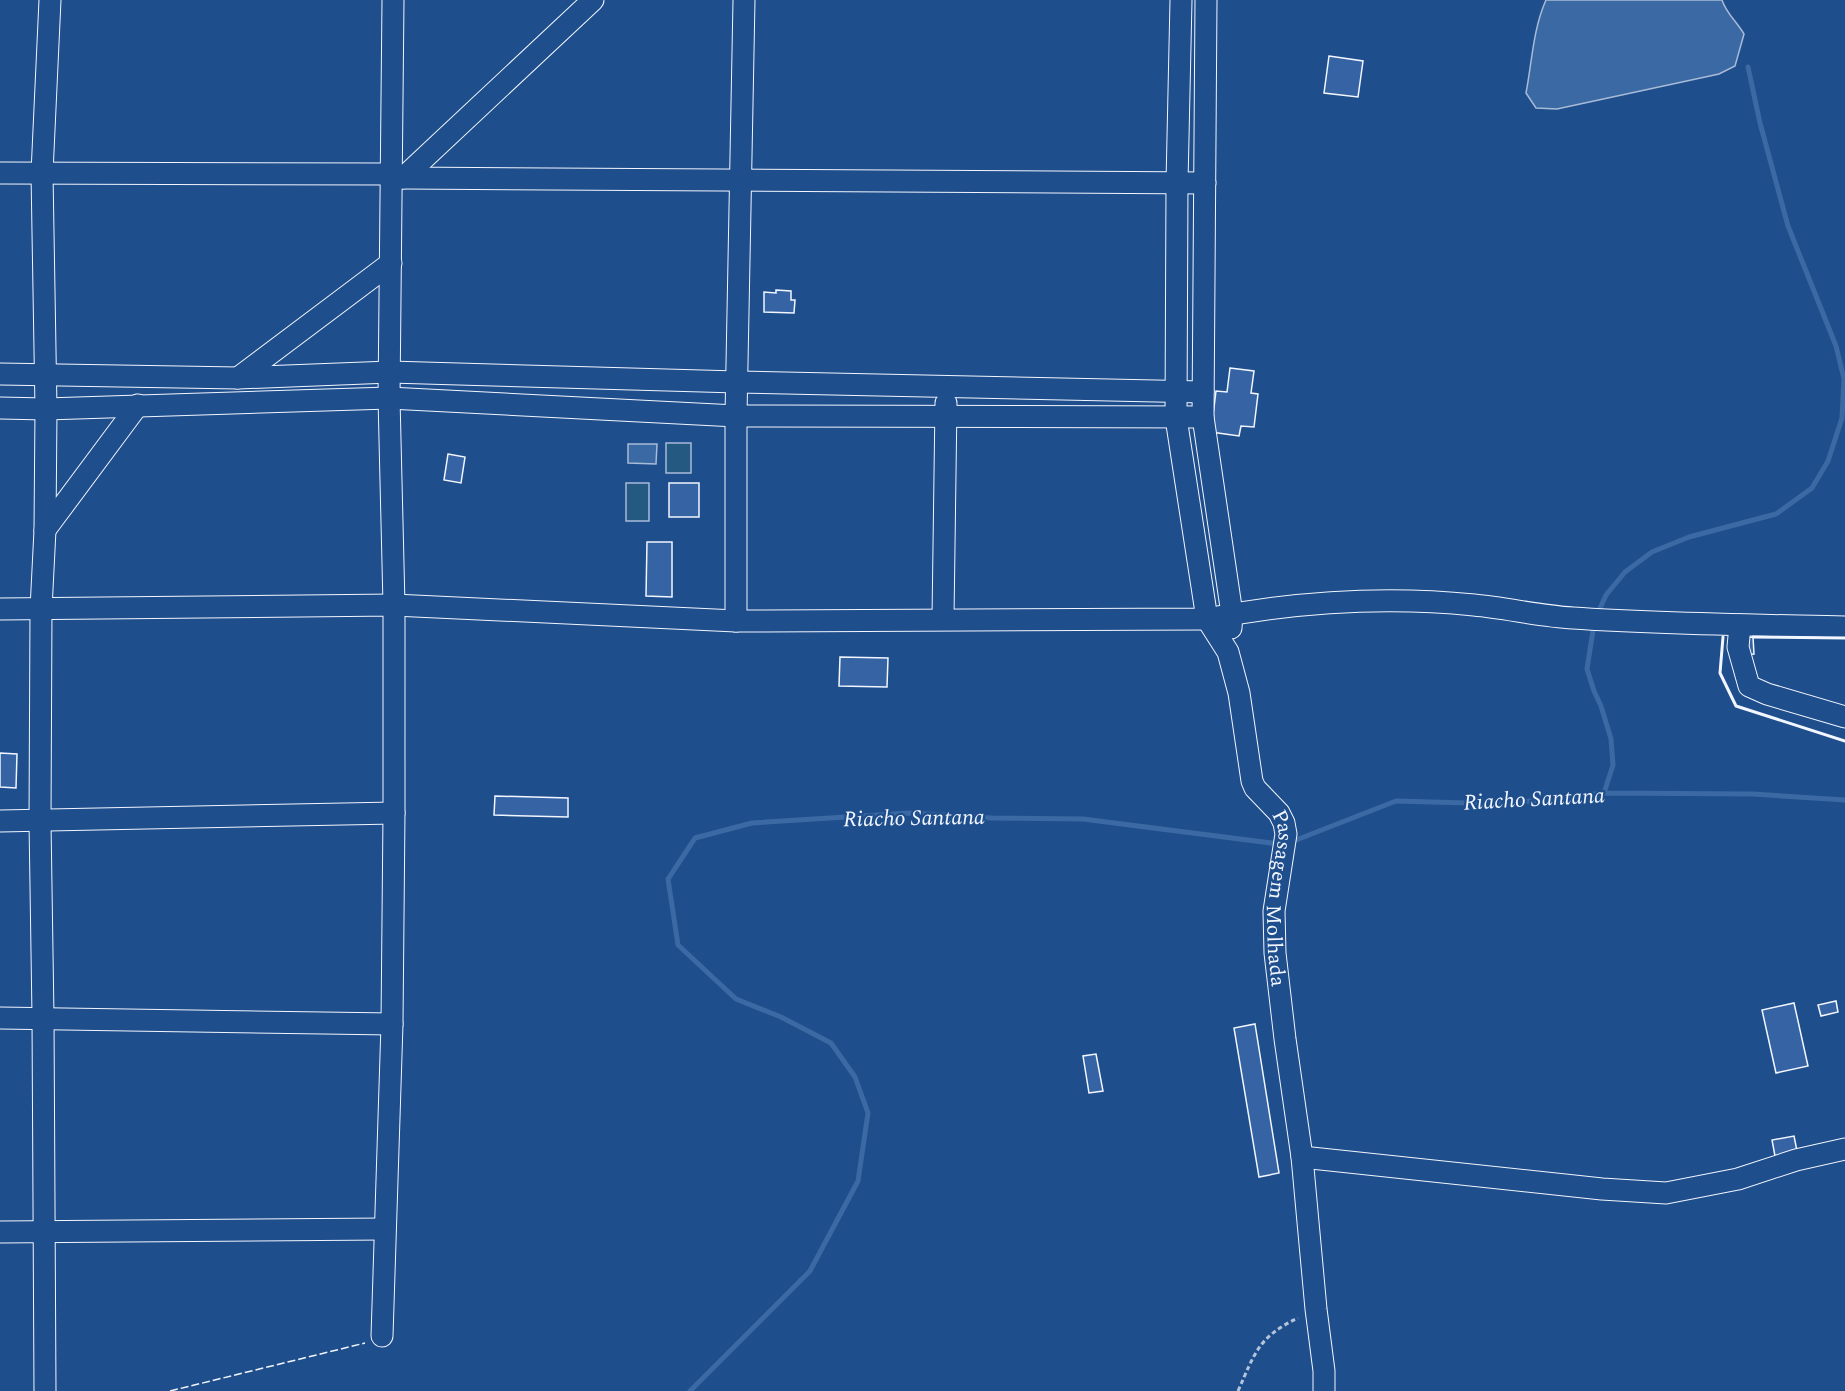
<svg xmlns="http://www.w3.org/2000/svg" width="1845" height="1391" font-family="Spectral,serif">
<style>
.green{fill:#245a82;stroke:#a8bbd7;stroke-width:1.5}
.water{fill:#3b69a3;stroke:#a8bbd7;stroke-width:1.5}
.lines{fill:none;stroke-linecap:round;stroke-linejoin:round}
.stream{stroke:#3b69a3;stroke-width:5}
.building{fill:#3563a3;stroke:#f2f6ff;stroke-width:1.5}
.minor-casing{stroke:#f2f6ff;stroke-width:23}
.path{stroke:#b3c4dc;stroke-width:3;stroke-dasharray:4.5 3;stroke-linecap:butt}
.minor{stroke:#1f4e8c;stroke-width:21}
.fence{stroke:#f2f6ff;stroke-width:1.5;stroke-dasharray:8 3;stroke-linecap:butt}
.wall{stroke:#f2f6ff;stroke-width:3}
.labels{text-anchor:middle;stroke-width:4.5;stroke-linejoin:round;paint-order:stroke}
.street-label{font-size:21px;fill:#f2f6ff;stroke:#1f4e8c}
.water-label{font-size:22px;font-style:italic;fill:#f2f6ff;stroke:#1f4e8c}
</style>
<rect width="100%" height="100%" fill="#1f4e8c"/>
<!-- green -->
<path class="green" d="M666 443H691V473H666Z
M626 483H649V521H626Z"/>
<!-- water -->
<path class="water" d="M1546 0H1722C1726 13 1737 22 1744 34L1735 66 1719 74 1557 109 1536 108 1526 93C1532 62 1533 29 1546 0Z
M628 444H657L656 464 628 463Z"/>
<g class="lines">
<!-- stream -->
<path class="stream" d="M1597 615 1606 595 1625 572 1652 552 1689 537 1776 514 1812 488 1828 461 1842 418 1844 379 1836 346 1788 226 1760 123 1748 67
M1594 624 1587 669 1594 691 1601 706 1611 739 1613 765 1604 793
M1291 842 1396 801 1504 804 1604 793 1753 794 1845 800
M690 1391 810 1271 858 1181 868 1113 855 1077 831 1043 781 1017 736 999 678 945 668 879 695 838 752 823 910 813 992 818 1083 819 1279 844"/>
</g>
<!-- building -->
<path class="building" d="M1329 56 1363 61 1358 97 1324 93Z
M776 290 791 291V300H795L794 313 764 312V292L776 293Z
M1230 368 1254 371 1251 393 1258 394 1254 427 1241 426 1239 436 1211 432 1216 391 1227 392Z
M448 454 465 457 461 483 444 480Z
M669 483H699V517H669Z
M647 542H672V597L646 596Z
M1753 637 1754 654 1743 655 1742 638Z
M840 657 888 658 887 687 839 686Z
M0 753 17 754 16 788 0 787Z
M495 796 568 798V817L494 815Z
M1836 1001 1838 1012 1821 1016 1818 1005Z
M1794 1003 1808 1066 1776 1073 1762 1010Z
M1255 1024 1279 1173 1259 1177 1234 1028Z
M1096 1054 1103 1091 1089 1093 1083 1056Z
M1794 1136 1797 1151 1775 1156 1772 1140Z"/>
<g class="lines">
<defs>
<g id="minor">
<path id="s1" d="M1181 0 1177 183 1176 418 1207 619 1228 652 1239 693 1252 781 1255 788 1279 813 1284 823 1286 834 1274 911 1275 953 1285 1039 1302 1157 1316 1309 1324 1371V1391"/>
<path d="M1206 0 1203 417 1232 614 1231 628"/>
<path d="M0 173 392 174 403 178 1205 183"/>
<path d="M403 178 593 0"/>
<path d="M0 374 238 378 390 372 737 382 1203 392"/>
<path d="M238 378 391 263"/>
<path d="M0 408 46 409 389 398 736 416 1203 417"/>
<path d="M45 530 138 405"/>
<path d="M0 609 394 605 736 621 1207 619C1294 602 1385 596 1474 605 1507 608 1539 616 1573 618 1663 624 1754 625 1845 627"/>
<path d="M943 618 946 403"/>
<path d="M736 621V416L744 0"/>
<path d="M1740 625 1738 647 1749 686 1767 694 1845 717"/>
<path d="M0 821 394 813"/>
<path d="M0 1018 392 1024"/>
<path d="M1302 1157 1602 1189 1666 1193 1738 1179 1796 1160 1845 1149"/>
<path d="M0 1232 385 1229"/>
<path d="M382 1336 392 1024 394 813V605L389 398 393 0"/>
<path d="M45 1391 43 1017 40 822 41 609 45 530 46 409 42 173 50 0"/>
</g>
</defs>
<!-- minor casing -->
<use href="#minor" class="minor-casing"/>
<!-- path -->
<path class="path" d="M1238 1391C1255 1353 1258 1337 1298 1318"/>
<!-- minor -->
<use href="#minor" class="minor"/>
<!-- fence -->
<path class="fence" d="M170 1391 365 1343"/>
<!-- wall -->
<path class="wall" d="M1723 637 1720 673 1736 706 1845 741
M1753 637 1845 638"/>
</g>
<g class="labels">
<!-- street labels -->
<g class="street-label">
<text dy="7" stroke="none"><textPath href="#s1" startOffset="921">Passagem Molhada</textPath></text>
</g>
<!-- water labels -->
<g class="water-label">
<text transform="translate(1534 798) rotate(-3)" y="8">Riacho Santana</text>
<text transform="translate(914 817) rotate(-1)" y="8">Riacho Santana</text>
</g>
</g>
</svg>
